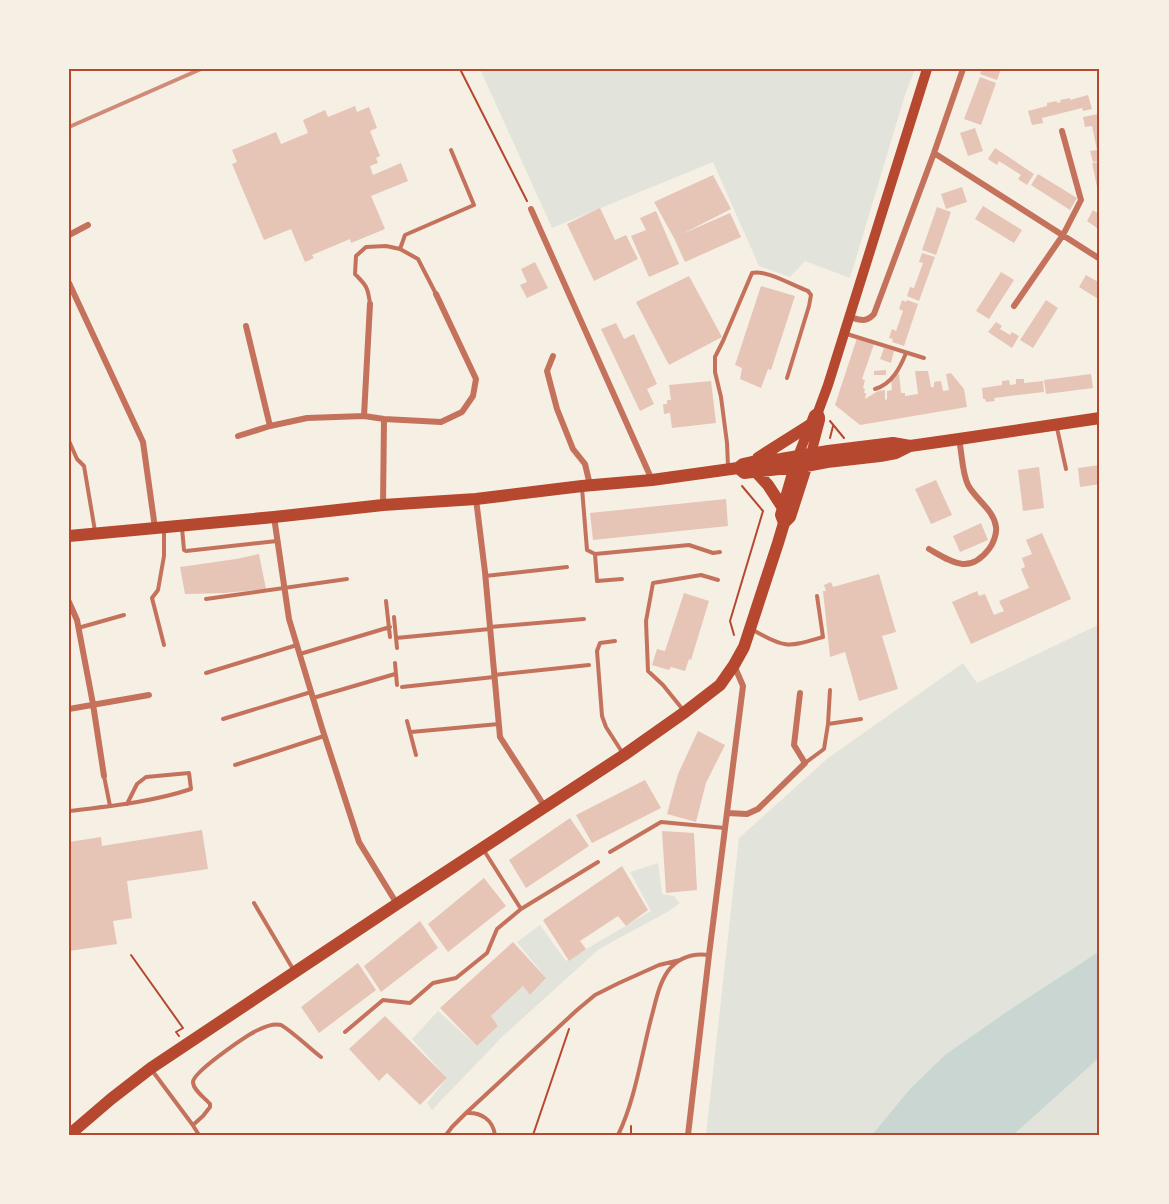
<svg xmlns="http://www.w3.org/2000/svg" width="1169" height="1204" font-family="Manrope,sans-serif">
<style>
.green{fill:#e2e4dc}
.water{fill:#c9d6d2}
.building{fill:#e6c5b7}
.lines{fill:none;stroke-linecap:round;stroke-linejoin:round}
.path{stroke:#b5482f;stroke-width:2}
.service{stroke:#c5725c;stroke-width:4}
.minor{stroke:#c5725c;stroke-width:6}
.secondary{stroke:#b5482f;stroke-width:10}
.primary{stroke:#b5482f;stroke-width:12}
.rail{stroke:#cf8b77;stroke-width:4}
.neatline{fill:none;stroke:#b5482f;stroke-width:2}
</style>
<rect width="100%" height="100%" fill="#f6efe4"/>
<!-- green -->
<path class="green" d="M480 69H915L905 95 850 278 805 261 790 277 759 266 713 162 552 228Z
M1100 624V1135H706L739 838 828 758 963 663 977 683Z
M658 863 662 894 674 896 680 903 669 911 599 949 502 1037 432 1110 427 1103 447 1078 412 1039 438 1011 477 1046 498 1026 491 1016 523 986 530 995 546 978 517 942 540 925 566 961 651 911 630 872Z"/>
<!-- water -->
<path class="water" d="M1100 951V1057L1013 1135H872L910 1089 945 1055 1005 1013Z"/>
<!-- building -->
<path class="building" d="M982 69H1001L997 80 980 74Z
M980 77 996 83 981 125 964 119Z
M1088 95 1092 109 1083 111 1082 108 1042 118 1043 123 1032 125 1028 111 1047 106V103L1057 101V103L1061 102 1060 100 1070 98V100Z
M355 106 357 112 369 107 377 128 370 131 380 156 376 158 378 163 370 166 373 175 401 163 408 181 371 196 385 229 351 243 350 239 312 255 314 258 305 262 291 229 264 240 232 164 237 162 232 150 276 132 281 144 308 133 303 120 325 110 328 117Z
M1098 114 1100 123V161L1093 162 1090 151 1097 150 1092 126 1085 127 1083 117Z
M975 128 983 151 968 156 960 133Z
M995 148 1034 174 1027 185 1018 179 1021 175 999 161 997 165 988 159Z
M1100 162V196H1099L1092 163Z
M1038 174 1077 198 1070 210 1031 185Z
M713 175 731 209 682 234 730 213 741 237 685 262 674 238 654 202Z
M962 187 967 202 946 209 941 194Z
M983 206 1022 230 1014 243 975 219Z
M937 207 951 212 936 255 922 250Z
M600 208 615 240 626 235 638 259 594 281 567 224Z
M1093 210 1100 215V230L1087 221Z
M656 211 679 264 649 277 631 236 646 230 640 218Z
M922 253 935 257 919 301 907 296 910 287 914 288 923 263 919 262Z
M535 262 548 288 527 298 520 285 527 282 521 269Z
M1001 272 1014 280 989 319 976 311Z
M1086 275 1100 283V300L1079 287Z
M689 276 722 337 669 365 636 302Z
M761 286 795 296 771 370 768 369 761 388 740 379 742 368 735 365Z
M902 300 906 302 907 300 918 304 904 346 892 342 893 339 889 338 892 329 896 331 903 311 899 309Z
M1046 300 1058 308 1033 348 1020 340Z
M996 322 1002 326 1000 329 1010 335 1012 332 1019 336 1012 348 988 332Z
M616 323 624 339 634 334 657 384 647 389 654 404 640 411 601 329Z
M857 338 874 344 862 379 865 380 863 388 865 389 864 393H866L865 399 878 391 885 390V400L887 399V391L892 390 891 380 899 373 901 393H905V396L918 394 915 371H928L931 387H934V382L941 381 943 391 949 390 946 374 951 373 964 389 967 407 860 425 835 405Z
M884 348 894 351 891 363 880 359Z
M886 370V375H874V371Z
M1091 374 1093 388 1046 394 1044 380Z
M1016 379H1024V383L1043 381 1044 392 994 398 995 401 986 402 985 399H983L982 388 1002 385V381L1009 380 1010 385 1016 384Z
M711 381 716 423 672 428 670 413 664 414 663 404H667V400H671L669 385Z
M1100 465V484L1080 487 1078 468Z
M1039 467 1044 508 1023 511 1018 470Z
M936 480 952 515 931 524 915 489Z
M726 499 728 526 593 540 590 513Z
M981 523 988 540 960 552 953 536Z
M1042 533 1071 599 971 644 952 602 977 591 979 596 985 594 994 615 1004 611 999 601 1029 588 1021 569 1025 567 1022 558 1032 554 1026 540Z
M259 554 266 589 225 593 185 594 180 567 236 559Z
M879 574 896 632 882 636 898 689 859 701 845 652 830 657 823 591H826L824 585 831 582 833 587Z
M684 593 709 601 691 660 689 659 685 671 671 667 669 670 652 665 657 649 665 651Z
M698 731 725 745 706 783 696 822 667 814 678 774Z
M645 780 661 808 592 843 576 815Z
M570 818 589 846 526 888 509 860Z
M202 830 208 869 127 881 132 918 113 921 117 944 69 951V842L101 837 102 846Z
M662 831 694 833 697 890 666 893Z
M622 866 648 910 626 926 618 916 580 941 586 949 569 961 543 920Z
M484 878 506 906 448 952 428 924Z
M420 921 438 948 381 992 364 966Z
M513 942 546 978 530 995 523 986 491 1016 498 1026 477 1046 440 1008Z
M358 963 376 990 319 1033 301 1007Z
M385 1016 447 1078 420 1105 387 1073 379 1081 349 1049Z"/>
<g class="lines">
<!-- path -->
<path class="path" d="M460 69 527 201
M830 421 844 438
M830 438 833 426
M734 635 730 621 763 511 742 486
M131 955 183 1028 176 1032 179 1036
M533 1135 569 1029
M631 1135V1126"/>
<!-- service -->
<path class="service" d="M400 249 405 235 474 205 451 150
M370 304C368 287 366 285 355 274L356 256 366 247 386 246 400 249 418 259 436 294
M847 334 924 358
M875 389C892 384 900 368 906 353
M1057 428 1066 469
M69 441 77 459 84 466 95 531
M728 466 727 443 721 397 715 372V357L723 341 752 273C765 269 794 286 808 291L811 295 809 306 787 378
M582 488 587 550 595 554 689 545 713 553 720 552
M182 528 184 550 186 551 277 541
M595 554 597 581 622 579
M485 576 567 567
M206 599 347 579
M386 601 390 637
M394 617 397 648
M490 627 584 619
M78 628 124 615
M753 630C786 649 788 647 823 637L817 596
M396 638 490 629
M615 641 600 643 597 651 602 716 606 727 622 752
M164 645 152 598 158 590 164 556V530
M300 654 390 627
M395 663 397 685
M206 673 297 645
M494 675 589 665
M402 687 494 677
M313 698 395 674
M684 711 663 685 648 671 646 621 653 583 701 575 718 580
M223 719 311 692
M407 721 416 755
M828 724 830 690
M411 732 499 724
M805 763 824 749 828 724 861 719
M235 765 324 736
M104 776 110 806
M69 811C110 806 152 802 191 789L189 773 146 777 137 784 127 804
M483 849 521 909
M610 852 661 822 725 828
M254 903 293 969
M345 1032 383 1000 410 1003 433 983 456 978 487 953 497 929 521 909 598 862
M151 1069 192 1124 199 1135
M467 1113C481 1112 493 1120 495 1135
M193 1125 203 1116 210 1107V1104C205 1098 193 1090 193 1082 193 1072 247 1035 258 1030 264 1027 274 1023 281 1025 289 1029 312 1050 321 1057
M446 1135 452 1127 466 1113 577 1010 595 995 619 983 659 965 680 960
M618 1135C635 1101 642 1052 652 1015 656 1000 659 984 668 971 678 958 693 953 709 955"/>
<!-- minor -->
<path class="minor" d="M934 153 1100 259
M531 209 652 480
M69 235 88 225
M69 283 143 442 155 528
M1014 306 1063 235 1081 200 1062 131
M849 317C860 320 866 323 874 314L934 153 963 69
M246 326 270 426
M553 356 547 371 557 409 573 449 585 464 590 485
M364 416 370 304
M238 436 270 426 307 418 364 416 384 419 441 422 462 412 473 396 476 379 436 294
M476 499 485 572 500 737 545 807
M383 505 384 419
M274 517 289 619 322 728 359 842 397 904
M929 549C952 562 969 575 989 549 993 544 997 534 996 527 994 510 976 500 968 485 962 473 962 453 959 439
M69 602 77 620 93 704 104 776
M69 709 149 695
M727 813 747 814 758 809 805 763 794 745 800 693
M688 1135 709 955 743 686 734 665"/>
<!-- secondary -->
<path class="secondary" d="M811 454 820 420V417L818 412
M798 456 814 415 818 412 828 385 927 69"/>
<!-- primary -->
<path class="primary" d="M758 458 810 425
M738 468 744 473 806 466 827 462 880 456 896 453 910 446
M756 472 768 485 783 508
M784 523 790 517 808 461
M69 536 274 517 383 505 476 499 582 486 652 480 738 468 743 464 752 462 781 459 828 451 893 443 910 446 959 439 1100 418
M69 1135 111 1099 151 1068 397 904 624 755 685 712 720 685 734 665 744 647 778 543 784 523 781 515 798 456"/>
<!-- rail -->
<path class="rail" d="M69 127 201 69"/>
</g>
<!-- border -->
<rect width="1169" height="1204" fill="none" stroke="#f6efe4" stroke-width="141"/>
<rect x="70" y="70" width="1028" height="1064" class="neatline"/>
</svg>
